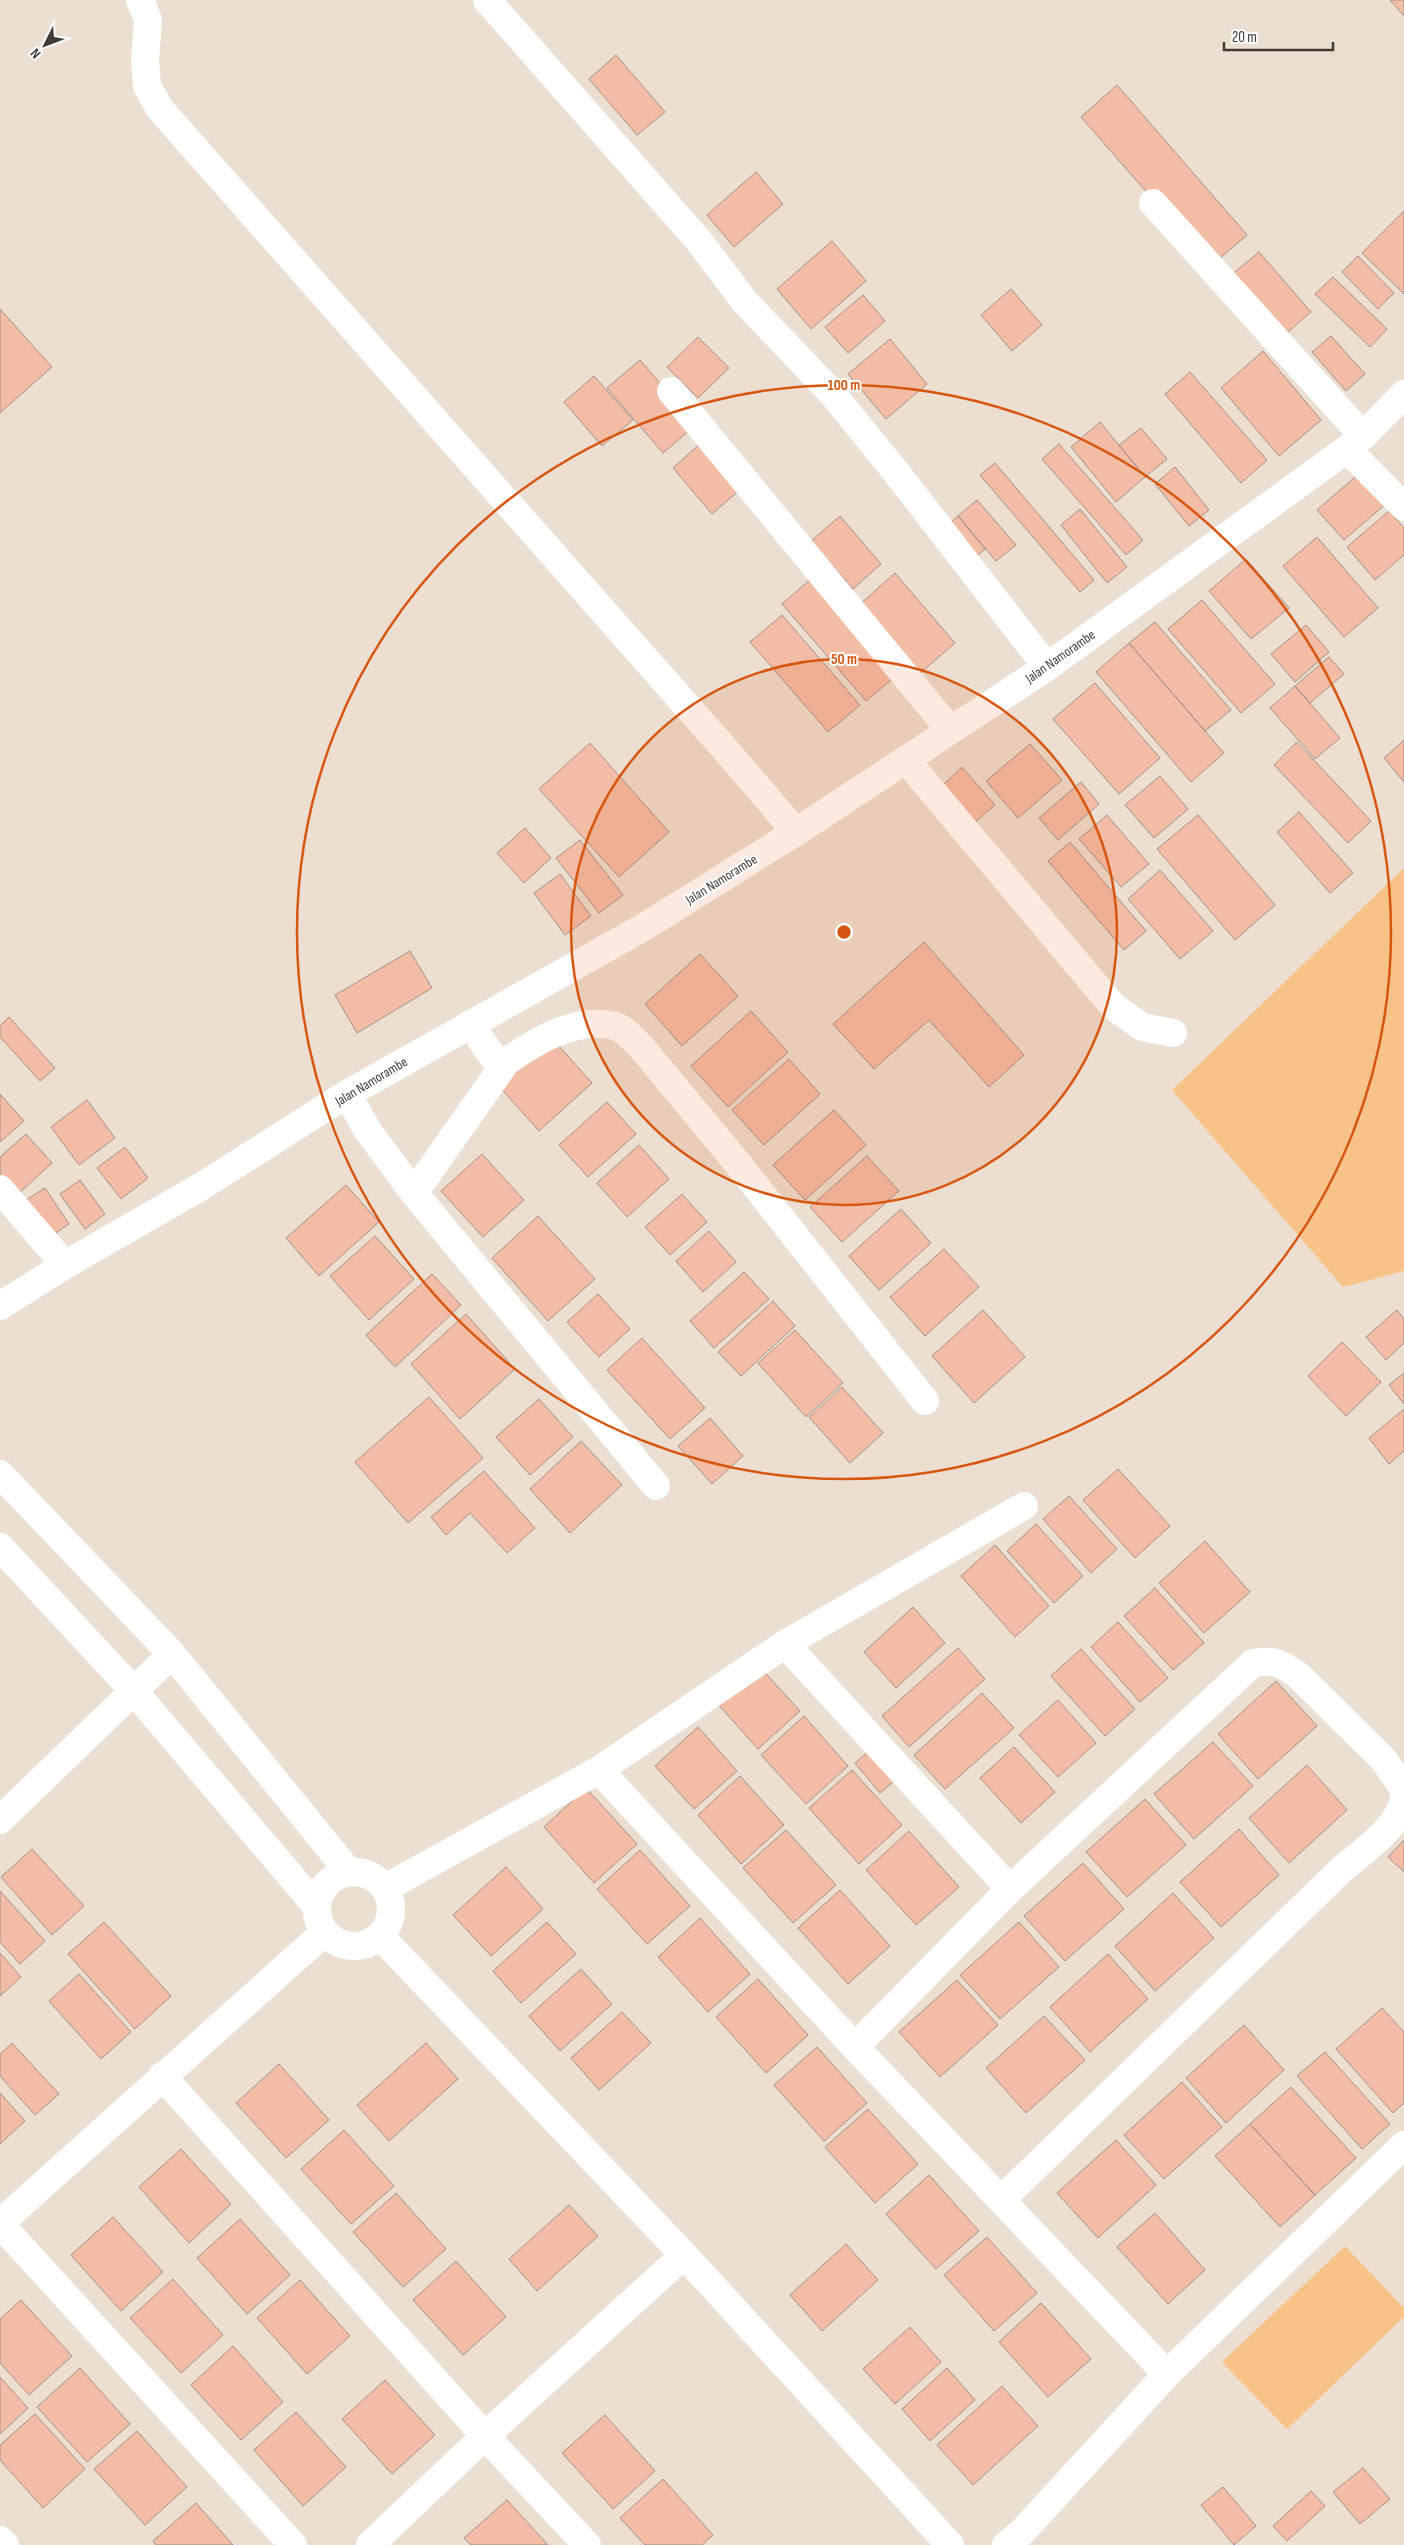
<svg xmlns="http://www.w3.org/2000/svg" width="1404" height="2545" font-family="'Sofia Sans Condensed',sans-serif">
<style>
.green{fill:#f7c389}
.building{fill:#f3bca5;stroke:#a3918a}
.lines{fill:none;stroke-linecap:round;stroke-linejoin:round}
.minor{stroke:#fff;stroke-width:28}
.secondary{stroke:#fff;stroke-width:28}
.ring{fill:none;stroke:#d75610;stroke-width:2.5}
.labels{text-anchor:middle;stroke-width:4;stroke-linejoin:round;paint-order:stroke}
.street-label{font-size:14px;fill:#3f3a34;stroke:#fff}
.centre{fill:#d75610;stroke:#fff;stroke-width:2.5}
.ring-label{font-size:15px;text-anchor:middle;font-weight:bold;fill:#d75610;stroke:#fff;stroke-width:4;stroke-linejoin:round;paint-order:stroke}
</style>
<rect width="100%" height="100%" fill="#ecdfd1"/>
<!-- green -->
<path class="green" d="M1404 868V1271L1343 1287 1172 1090Z
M1345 2246 1404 2308V2317L1287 2429 1222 2362Z"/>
<!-- building -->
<path class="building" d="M1390 0H1404V16Z
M616 55 665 112 637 135 589 79Z
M1117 85 1247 235 1211 266 1081 117Z
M756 172 783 204 734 247 707 215Z
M1404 211V294L1362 253Z
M832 241 866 281 811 329 777 289Z
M1259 252 1311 312 1282 337 1230 276Z
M1358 256 1394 293 1378 309 1342 272Z
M1333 277 1387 329 1370 347 1315 294Z
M1011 289 1042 325 1012 351 981 315Z
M863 295 885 321 848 353 825 327Z
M0 309 52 367 0 413Z
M1331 336 1365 374 1346 391 1312 352Z
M698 337 729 368 698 398 667 367Z
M890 339 927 384 886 419 848 374Z
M1263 351 1321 420 1279 456 1221 388Z
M640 360 696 425 663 453 607 388Z
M1190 372 1267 460 1241 483 1165 394Z
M594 376 633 420 602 446 564 402Z
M1100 422 1145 477 1116 502 1071 447Z
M1141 428 1167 459 1145 477 1119 445Z
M702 442 742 488 712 514 673 468Z
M1059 444 1143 540 1126 555 1042 459Z
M995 463 1094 580 1080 592 980 475Z
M1175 467 1209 510 1189 526 1155 484Z
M1362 471 1388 502 1344 540 1317 510Z
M977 500 1016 545 996 561 958 516Z
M1080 509 1127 567 1107 583 1061 525Z
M1389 511 1404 528V555L1375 580 1347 547Z
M840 516 881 564 853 589 811 541Z
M958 516 985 549 971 561 944 528Z
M1317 537 1378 608 1344 637 1283 566Z
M1246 559 1289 608 1251 639 1209 591Z
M895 573 955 643 917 676 857 607Z
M812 578 896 676 866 701 782 604Z
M1202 600 1275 684 1241 713 1168 629Z
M782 615 860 705 828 732 750 642Z
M1155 622 1231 710 1205 731 1129 643Z
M1306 625 1329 652 1295 682 1271 654Z
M1129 643 1224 753 1191 782 1096 672Z
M1329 657 1344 674 1310 703 1295 686Z
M1095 683 1160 758 1119 794 1053 719Z
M1295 686 1340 738 1315 759 1270 708Z
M1404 740V782L1384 758Z
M1297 742 1371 821 1348 843 1274 765Z
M590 743 669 832 619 877 539 789Z
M1030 744 1062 780 1018 818 986 781Z
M962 767 995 805 972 825 940 788Z
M1160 776 1188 809 1154 838 1125 805Z
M1081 782 1099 804 1058 840 1039 818Z
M1299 812 1353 873 1330 893 1277 832Z
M1107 815 1149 864 1121 887 1079 839Z
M1198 815 1275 905 1235 940 1157 849Z
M525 828 551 858 524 883 497 853Z
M580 840 623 895 599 913 556 858Z
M1070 842 1146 931 1124 950 1048 861Z
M1160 870 1213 931 1180 959 1128 899Z
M560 874 591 916 565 935 534 893Z
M924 942 1024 1055 989 1087 929 1020 874 1069 833 1024Z
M410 951 432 988 357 1033 335 995Z
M700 954 738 996 682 1046 645 1004Z
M751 1011 788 1052 728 1107 691 1066Z
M9 1017 55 1068 40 1081 0 1037V1026Z
M550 1036 592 1083 539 1131 497 1084Z
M789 1059 820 1094 764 1145 732 1110Z
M0 1094 24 1121 0 1142Z
M87 1100 115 1138 79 1165 51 1127Z
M607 1102 636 1134 588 1177 559 1145Z
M834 1110 866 1145 805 1200 773 1165Z
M26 1134 52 1163 17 1195 0 1177V1157Z
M639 1145 669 1179 627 1217 597 1183Z
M125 1147 148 1178 121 1199 97 1168Z
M482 1154 524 1200 483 1237 441 1191Z
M867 1156 899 1191 842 1242 810 1207Z
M80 1180 105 1214 85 1229 60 1194Z
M346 1185 379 1222 319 1276 286 1238Z
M45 1188 69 1224 50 1237 26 1200Z
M682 1194 707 1222 670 1255 645 1227Z
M901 1209 931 1243 879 1290 849 1256Z
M538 1216 595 1279 548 1321 492 1258Z
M709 1231 736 1262 703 1292 676 1261Z
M375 1236 414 1279 369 1320 330 1276Z
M944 1249 979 1287 925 1336 890 1297Z
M744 1272 769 1299 714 1348 690 1321Z
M432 1274 461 1305 395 1367 366 1335Z
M598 1294 630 1329 599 1357 567 1322Z
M773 1301 795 1326 741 1376 718 1352Z
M983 1310 1025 1357 974 1403 932 1356Z
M1397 1310 1404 1319V1343L1386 1360 1366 1337Z
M466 1314 515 1369 460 1419 411 1364Z
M795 1330 843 1383 806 1417 758 1363Z
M642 1338 705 1408 670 1439 607 1370Z
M1342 1342 1381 1382 1346 1416 1308 1376Z
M1404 1373V1404L1389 1385Z
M842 1387 883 1433 850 1463 809 1417Z
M429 1397 483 1458 408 1523 355 1462Z
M539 1399 573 1437 530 1475 496 1437Z
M1404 1409V1451L1389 1464 1369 1438Z
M710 1418 743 1456 712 1484 678 1446Z
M581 1441 622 1485 570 1533 530 1489Z
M1118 1469 1170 1526 1135 1558 1083 1500Z
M484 1471 535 1528 507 1553 470 1513 446 1535 431 1517Z
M1069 1496 1117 1549 1091 1573 1043 1519Z
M1036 1524 1083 1576 1054 1603 1007 1551Z
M1205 1541 1250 1592 1204 1633 1159 1583Z
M995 1545 1049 1606 1015 1637 961 1576Z
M1155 1588 1204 1643 1173 1670 1124 1616Z
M913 1607 945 1643 896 1688 864 1652Z
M1118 1622 1168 1678 1140 1702 1091 1647Z
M958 1648 985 1679 909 1747 882 1716Z
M1081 1649 1135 1709 1105 1736 1051 1676Z
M758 1665 800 1711 758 1749 716 1702Z
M1276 1681 1317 1726 1258 1779 1218 1734Z
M982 1693 1014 1728 945 1789 914 1755Z
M1058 1700 1096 1743 1058 1777 1019 1735Z
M804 1716 848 1766 806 1804 761 1755Z
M698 1727 737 1771 694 1809 655 1766Z
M1213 1742 1253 1786 1194 1839 1154 1794Z
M1014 1747 1055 1792 1021 1823 980 1778Z
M869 1751 894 1781 880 1793 855 1763Z
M1307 1765 1347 1810 1289 1863 1249 1818Z
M852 1770 902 1825 859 1864 809 1808Z
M740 1776 784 1825 741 1864 698 1815Z
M586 1788 637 1844 594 1883 544 1827Z
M1145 1799 1186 1845 1127 1897 1086 1852Z
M1239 1829 1279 1875 1221 1927 1180 1882Z
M786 1830 836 1885 793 1923 743 1868Z
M909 1831 959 1887 916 1925 866 1870Z
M1404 1840V1872L1388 1857Z
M32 1849 84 1906 52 1935 1 1877Z
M640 1850 690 1906 647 1944 597 1889Z
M1083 1863 1124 1909 1065 1961 1024 1916Z
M506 1867 543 1909 491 1956 453 1915Z
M840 1890 890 1946 848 1984 798 1928Z
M0 1891 45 1941 20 1964 0 1942Z
M1173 1893 1214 1938 1155 1991 1115 1946Z
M700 1918 750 1974 708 2012 658 1957Z
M104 1922 171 1996 135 2029 68 1954Z
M547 1922 576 1954 521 2003 493 1971Z
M1019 1922 1059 1967 1000 2019 960 1975Z
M0 1953 21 1977 0 1996Z
M1108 1954 1148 1999 1090 2052 1050 2007Z
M581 1969 612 2004 560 2051 529 2016Z
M79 1974 131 2032 101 2059 49 2001Z
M758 1979 808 2035 766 2073 716 2017Z
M957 1980 998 2025 940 2077 899 2032Z
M1382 2008 1404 2032V2103L1393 2113 1336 2049Z
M622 2012 651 2043 599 2090 571 2058Z
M1044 2016 1085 2060 1026 2113 986 2068Z
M1244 2025 1284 2070 1226 2123 1186 2078Z
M12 2043 59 2094 35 2115 0 2076V2054Z
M426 2043 458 2079 389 2141 357 2105Z
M817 2047 867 2103 824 2141 774 2085Z
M1325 2052 1390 2124 1362 2149 1297 2076Z
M279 2064 329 2120 286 2158 236 2103Z
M1182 2082 1222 2127 1164 2179 1124 2135Z
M1291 2087 1356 2158 1315 2195 1250 2124Z
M0 2093 25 2121 0 2144Z
M868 2109 918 2164 875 2203 825 2147Z
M1250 2124 1315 2195 1280 2227 1215 2156Z
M344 2130 394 2186 351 2224 301 2169Z
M1116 2140 1156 2185 1098 2238 1057 2193Z
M181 2149 231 2204 189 2243 139 2187Z
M929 2175 979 2231 936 2269 886 2214Z
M396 2193 446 2249 403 2287 353 2232Z
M569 2205 598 2236 537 2291 509 2259Z
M1155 2213 1205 2270 1168 2304 1117 2247Z
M113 2217 163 2272 121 2311 71 2255Z
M240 2219 290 2275 247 2314 197 2258Z
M987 2237 1037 2293 994 2331 944 2275Z
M846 2244 878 2280 822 2331 790 2295Z
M456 2261 506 2317 463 2355 413 2300Z
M173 2279 223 2335 181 2373 130 2318Z
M300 2280 350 2336 307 2374 257 2318Z
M21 2300 72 2356 29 2395 0 2363V2319Z
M1041 2303 1091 2359 1048 2397 999 2342Z
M910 2327 941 2362 895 2404 863 2369Z
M233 2346 283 2402 241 2440 191 2385Z
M80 2368 130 2424 87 2462 37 2407Z
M947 2368 975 2400 930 2441 902 2409Z
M0 2377 28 2408 0 2434Z
M385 2380 435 2435 392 2474 342 2419Z
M1002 2386 1038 2426 973 2485 937 2445Z
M296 2412 346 2467 303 2506 254 2450Z
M35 2414 85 2469 43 2508 0 2460V2445Z
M605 2415 655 2471 613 2509 562 2453Z
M137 2431 187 2487 145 2525 94 2469Z
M1363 2468 1390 2499 1360 2524 1333 2492Z
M663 2479 713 2535 702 2545H645L620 2518Z
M1223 2487 1256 2526 1234 2545 1201 2505Z
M1311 2491 1325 2506 1287 2541 1273 2526Z
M507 2500 548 2545H471L464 2538Z
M196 2503 233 2545H156L153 2541Z"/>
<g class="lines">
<!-- minor -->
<path class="minor" d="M140 0 148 20 145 60 147 86 160 109 731 756 796 832
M487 0 699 241 745 302 830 391 896 472 1047 667
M1153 203 1363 436
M671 391 950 730
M1347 449 1404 507
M906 760 1113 1006 1142 1027 1173 1033
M470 1024 493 1057 499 1061 506 1062C536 1041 576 1016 615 1026 625 1029 634 1040 642 1048L739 1165 925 1401
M347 1094 368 1131 414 1193 656 1486
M0 1189 65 1265
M414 1193 506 1062
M0 1474 172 1654 349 1872
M0 1547 133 1690 317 1907
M785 1644 1010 1889
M599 1770 855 2047 1167 2374
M0 1820 172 1654
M317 1909a37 37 0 1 1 74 0a37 37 0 1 1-74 0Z
M385 1888 599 1770 785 1644 1024 1506
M380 1936 684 2255 950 2545
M855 2047 1010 1889 1253 1663C1273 1659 1283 1664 1299 1676L1383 1759 1404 1789
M162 2076 485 2436 587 2545
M1002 2199 1341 1870C1363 1851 1399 1828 1404 1798
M0 2223 325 1932
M0 2224 293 2545
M0 2540 5 2545
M370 2545 485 2436 684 2255
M1006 2545 1022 2532 1167 2374 1404 2145"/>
<!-- secondary -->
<path class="secondary" d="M0 1306 65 1265 202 1186 347 1094 644 927 796 832 1047 667 1347 449 1363 436 1404 394"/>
</g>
<!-- distance rings -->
<circle cx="844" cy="932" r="273" fill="#d75610" fill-opacity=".12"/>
<g class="ring">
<circle cx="844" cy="932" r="273"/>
<circle cx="844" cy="932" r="547"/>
</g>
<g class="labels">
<!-- street labels -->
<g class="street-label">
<text transform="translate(1060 656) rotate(-35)" y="5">Jalan Namorambe</text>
<text transform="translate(721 879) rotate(-32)" y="5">Jalan Namorambe</text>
<text transform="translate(371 1081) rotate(-31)" y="5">Jalan Namorambe</text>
</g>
</g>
<circle cx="844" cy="932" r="8" class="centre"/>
<g class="ring-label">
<text x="844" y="390">100 m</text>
<text x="844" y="664">50 m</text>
</g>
<!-- north arrow -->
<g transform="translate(45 45) rotate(228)" stroke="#ffffff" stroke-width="4" paint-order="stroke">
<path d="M0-4L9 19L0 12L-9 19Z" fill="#3f3a34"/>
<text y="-8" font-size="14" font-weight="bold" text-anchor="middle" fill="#3f3a34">N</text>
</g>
<!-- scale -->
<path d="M1224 42v8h109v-8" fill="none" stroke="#3f3a34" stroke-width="2.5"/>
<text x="1232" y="42" font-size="15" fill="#3f3a34" stroke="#ffffff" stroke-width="4" paint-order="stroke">20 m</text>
</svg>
